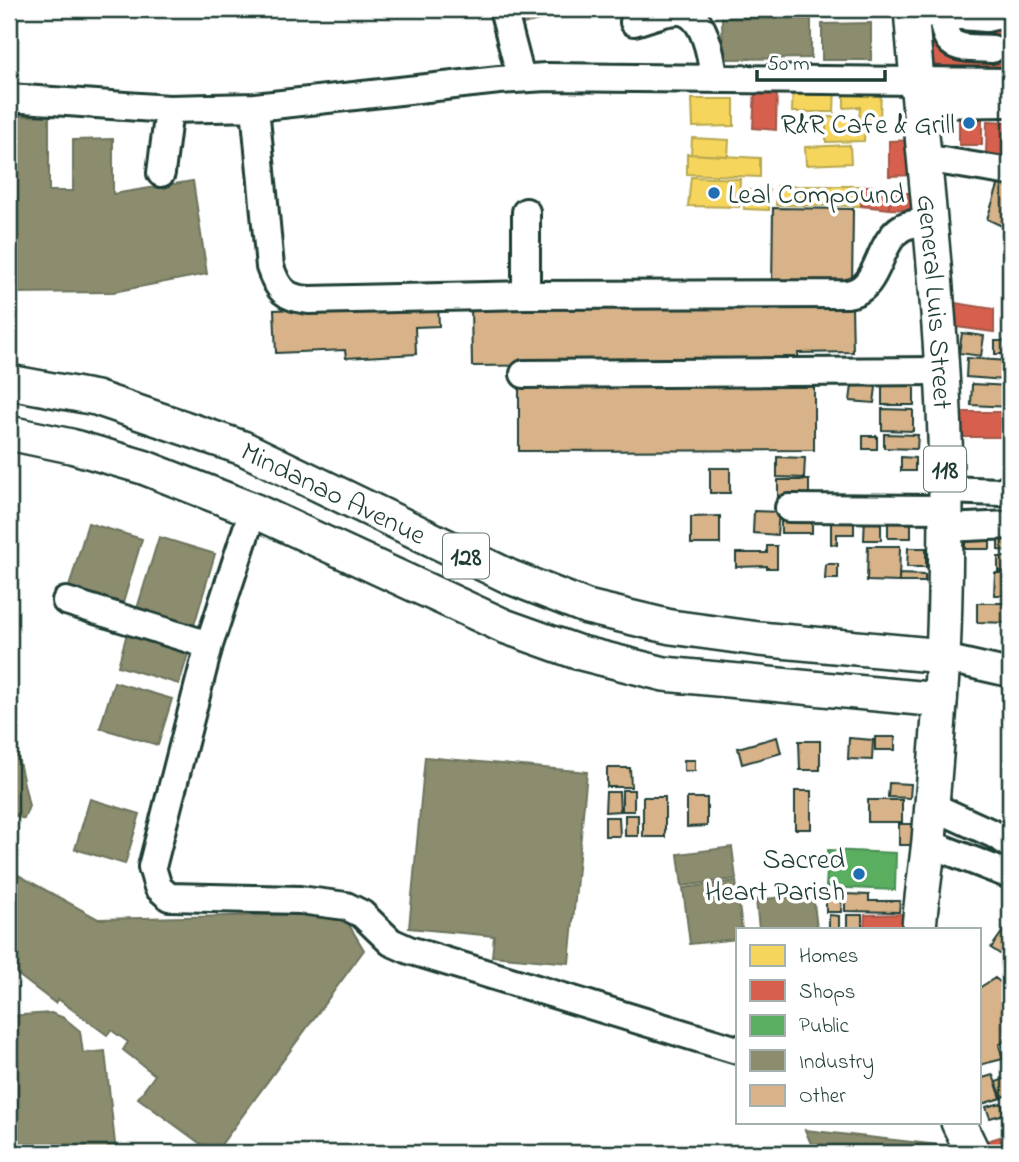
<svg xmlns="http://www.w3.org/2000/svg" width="1019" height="1162" font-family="'Indie Flower',sans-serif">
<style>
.homes{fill:#f6d55c;stroke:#b6a750;stroke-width:2}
.shops{fill:#d6604d;stroke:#9f5646;stroke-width:2}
.public{fill:#5aae61;stroke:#488c54;stroke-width:2}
.industry{fill:#8c8c6e;stroke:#6b745d;stroke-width:2}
.building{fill:#d8b389;stroke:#1f3d34;stroke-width:2}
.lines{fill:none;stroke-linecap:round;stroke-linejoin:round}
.minor-casing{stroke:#1f3d34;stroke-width:32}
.major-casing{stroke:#1f3d34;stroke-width:38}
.minor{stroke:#fff;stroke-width:26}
.major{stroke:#fff;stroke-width:33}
.poi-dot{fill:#1f6fb2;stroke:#fff;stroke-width:2.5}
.labels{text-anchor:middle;stroke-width:7;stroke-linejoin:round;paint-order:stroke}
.shield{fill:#fff;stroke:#627771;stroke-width:2}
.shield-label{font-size:26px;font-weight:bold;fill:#1f3d34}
.poi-label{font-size:28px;fill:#1f3d34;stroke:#fff;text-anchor:end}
.street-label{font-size:28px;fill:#1f3d34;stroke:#fff}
</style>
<rect width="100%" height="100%" fill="#fff"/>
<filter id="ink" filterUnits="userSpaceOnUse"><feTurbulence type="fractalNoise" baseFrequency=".0143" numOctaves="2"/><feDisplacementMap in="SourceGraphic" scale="14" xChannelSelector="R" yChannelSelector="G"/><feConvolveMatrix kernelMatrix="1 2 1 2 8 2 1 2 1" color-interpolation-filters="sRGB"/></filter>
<g filter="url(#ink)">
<!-- homes -->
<path class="homes" d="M793 85 835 86 834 112H792Z
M844 89H881L880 121H859L860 107 844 108Z
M692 99H734V126L693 127Z
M826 117 859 118V127L865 126 864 141 826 142Z
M692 138 729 140 728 156 691 154Z
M850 145 851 163 806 165 805 147Z
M687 154 760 158V177L687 174Z
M691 177 740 179 739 207 688 206Z
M777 186H861V206L776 205Z
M744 190H769V210L744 209Z"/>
<!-- shops -->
<path class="shops" d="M924 9H1005L1004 75 928 64Z
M777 88 776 130 753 128 755 89Z
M959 119 982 120V145H959Z
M987 121 1010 122V162L986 153Z
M916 140V175L889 176V141Z
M861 186H872L873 192 890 193 889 209 861 206Z
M890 193H912V210L889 209Z
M949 302 994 309V332L950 326Z
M960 412H1002V437H960Z
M910 914V929H864L865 915Z
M1000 1137 1005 1153H990L987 1141Z"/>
<!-- public -->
<path class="public" d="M828 850 896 853 895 890 826 887Z"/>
<!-- industry -->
<path class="industry" d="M519 9H582L523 24Z
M811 17V58L723 59 722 18Z
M871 23V60H822V24Z
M9 116H49V191H73V140L113 139V194L193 181 207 274 113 292 9 293Z
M88 523 142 539 120 613 66 597Z
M159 537 215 554 192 632 135 615Z
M129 626 191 644 179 684 118 666Z
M114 682 172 699 158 745 100 728Z
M9 750 17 753 29 806 24 819 9 813Z
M425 757 587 772 569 963 492 956 494 936 409 928Z
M90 799 140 814 125 864 75 849Z
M732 847 736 879 682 886 678 854Z
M9 870 98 919 316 914 346 920 364 950 215 1153H213L138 1098 155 1075 123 1050 128 1042 111 1030 107 1035 58 999 55 1003 9 968Z
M736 881 742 929H737V939L690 944 683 888Z
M813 894 817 929H759L756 900Z
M51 1013 64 1018 80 1031 83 1053 105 1051 116 1153H9V1016Z
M805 1130 947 1146V1153H815Z"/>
<!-- building -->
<path class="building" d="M1000 180 1010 182V230L987 219Z
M773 208 853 209 852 289 772 288Z
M438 303 439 326 415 327 416 354 346 358 345 350 276 353 274 310Z
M471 304 852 306 853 352 798 353 799 362 472 366Z
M962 333 984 336 981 356 959 353Z
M995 341H1006L1005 354H995Z
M967 358 1007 361 1005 380 966 377Z
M972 384 1010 386V407L971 405Z
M814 385V450L519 451V386Z
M852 385 876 387 874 403 850 401Z
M882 385 914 386V405H882Z
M882 409 913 410V431L882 430Z
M884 434 918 435 917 449 884 448Z
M863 436H877V449H863Z
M777 457 805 458 804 478 777 477Z
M901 457 915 458V471H901Z
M710 468H730V493H710Z
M778 480H809V504H778Z
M754 511 779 512 777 535 753 533Z
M888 511 911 512V538H888Z
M781 512H812V533H781Z
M720 516V544H691V517Z
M865 516H881V540H864Z
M831 519H854V534H837V545L831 544Z
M998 528H1010L1009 551 998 550Z
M965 533 990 534V549H965Z
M767 546H777V568H767V566L736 567V553H767Z
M868 546H900L899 582 867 581Z
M908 548H926V567H907Z
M998 557H1010V571H998Z
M826 564H838V579H825Z
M995 573H1010V595H994Z
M899 574 925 575V582H899Z
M977 603H1010V623L977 622Z
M777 737 781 753 742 764 738 748Z
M875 737H895V750H875Z
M849 738 873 740 872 760 848 759Z
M799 741H820V770H800Z
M684 760H695V771H684Z
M607 768H630L631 787H607Z
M889 783 911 784 910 798 888 797Z
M622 790H634V811H622Z
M795 791H811V829H795Z
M606 792H619L620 811 605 812Z
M643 797H665V837H643Z
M687 798H707V826L687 827Z
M868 800H902V822H868Z
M625 815H638V836H625Z
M605 817H619L620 836H605Z
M899 824H921V845H899Z
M845 894 869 895V901H900L899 912 845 911Z
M826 895H842L841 912H826Z
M829 915 839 916V929H829Z
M847 915H862V929H847Z
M1010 921V959L1009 960 991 948Z
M995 978 1010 990V1036L999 1045 1003 1059 979 1065V988Z
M993 1075 1001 1098 982 1104 979 1096V1079Z
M1007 1078 1010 1088V1094L1002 1097 996 1082Z
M1001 1103 1004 1114 990 1118 986 1107Z"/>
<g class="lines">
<defs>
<path id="minor" d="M503 9 521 78
M912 12 986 18 999 15 1008 9
M942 14C943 22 944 36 951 42 960 50 980 48 992 49
M634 22C646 19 665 11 677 11 705 10 712 59 714 79
M9 98 169 109 255 107 499 80 546 77 1010 82
M918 104 1010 103
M255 107 270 267C278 290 285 298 309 300L526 295 847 294C881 290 876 242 903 227 911 223 921 223 930 221
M924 158 1010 172
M161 173 169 109
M526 295V212
M524 374 942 371
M946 490 1000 492 1010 487
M789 508 946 509
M253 510 209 645 152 867 158 887 169 897 300 900 346 906 362 914 391 942 409 950 737 1050
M946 528 1010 525
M66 601 209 645
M943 660 957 661 1010 673
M932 806 1000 837 1010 845
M928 843 1010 875"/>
<g id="major">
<path id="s1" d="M911 9C923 166 944 322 946 479 946 538 946 596 943 655 940 716 934 778 929 840 926 870 921 899 919 929"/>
<path id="s2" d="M9 382 96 398 243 448 510 577 587 607 671 627 759 639 943 656"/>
<path d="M9 433 71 446 143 467 253 510 504 626 577 652 664 674 940 700"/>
<path d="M958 1122 973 1153"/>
</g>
</defs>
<!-- minor casing -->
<use href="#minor" class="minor-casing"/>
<!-- major casing -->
<use href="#major" class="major-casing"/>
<!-- minor -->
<use href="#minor" class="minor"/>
<!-- major -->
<use href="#major" class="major"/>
</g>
</g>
<!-- markers -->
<g class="poi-dot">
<circle cx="969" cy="123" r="7"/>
<circle cx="714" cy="193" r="7"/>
<circle cx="859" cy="874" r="7"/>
</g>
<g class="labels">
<!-- shield labels -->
<g class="shield">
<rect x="924" y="446.5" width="42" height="45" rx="5"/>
<rect x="443" y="533.5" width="46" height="45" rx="5"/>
</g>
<g class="shield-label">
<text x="945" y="478">118</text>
<text x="466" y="565">128</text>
</g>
<!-- poi labels -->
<g class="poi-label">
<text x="955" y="133">R&amp;R Cafe &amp; Grill</text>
<text x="728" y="203" text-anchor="start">Leal Compound</text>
<text x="845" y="868">Sacred<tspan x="845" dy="32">Heart Parish</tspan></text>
</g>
<!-- street labels -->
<g class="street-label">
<text dy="10" stroke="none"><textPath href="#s1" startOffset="294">General Luis Street</textPath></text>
<text dy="10" stroke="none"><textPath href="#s2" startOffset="345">Mindanao Avenue</textPath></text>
</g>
</g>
<!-- margin -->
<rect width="1019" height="1162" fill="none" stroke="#fff" stroke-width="35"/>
<rect x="18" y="18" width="984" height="1127" fill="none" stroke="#1f3d34" stroke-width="2.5" filter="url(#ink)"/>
<!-- legend -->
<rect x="736" y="928" width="245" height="196" fill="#ffffff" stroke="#a5b1ae" stroke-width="2"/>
<rect x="750" y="945" width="35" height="21" fill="#f6d55c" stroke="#a5b1ae" stroke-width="2"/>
<text x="799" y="962" font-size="21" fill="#1f3d34">Homes</text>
<rect x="750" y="980" width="35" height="21" fill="#d6604d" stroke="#a5b1ae" stroke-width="2"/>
<text x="799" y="998" font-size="21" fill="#1f3d34">Shops</text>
<rect x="750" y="1015" width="35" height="21" fill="#5aae61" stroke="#a5b1ae" stroke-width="2"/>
<text x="799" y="1032" font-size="21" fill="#1f3d34">Public</text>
<rect x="750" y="1050" width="35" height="21" fill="#8c8c6e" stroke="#a5b1ae" stroke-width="2"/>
<text x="799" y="1068" font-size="21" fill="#1f3d34">Industry</text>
<rect x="750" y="1085" width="35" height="21" fill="#d8b389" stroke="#a5b1ae" stroke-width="2"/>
<text x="799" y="1102" font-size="21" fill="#1f3d34">Other</text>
<!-- scale -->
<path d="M757 70v10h128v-10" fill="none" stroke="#1f3d34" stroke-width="3.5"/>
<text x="767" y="70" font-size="21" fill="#1f3d34" stroke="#ffffff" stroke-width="5" paint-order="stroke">50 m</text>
</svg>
